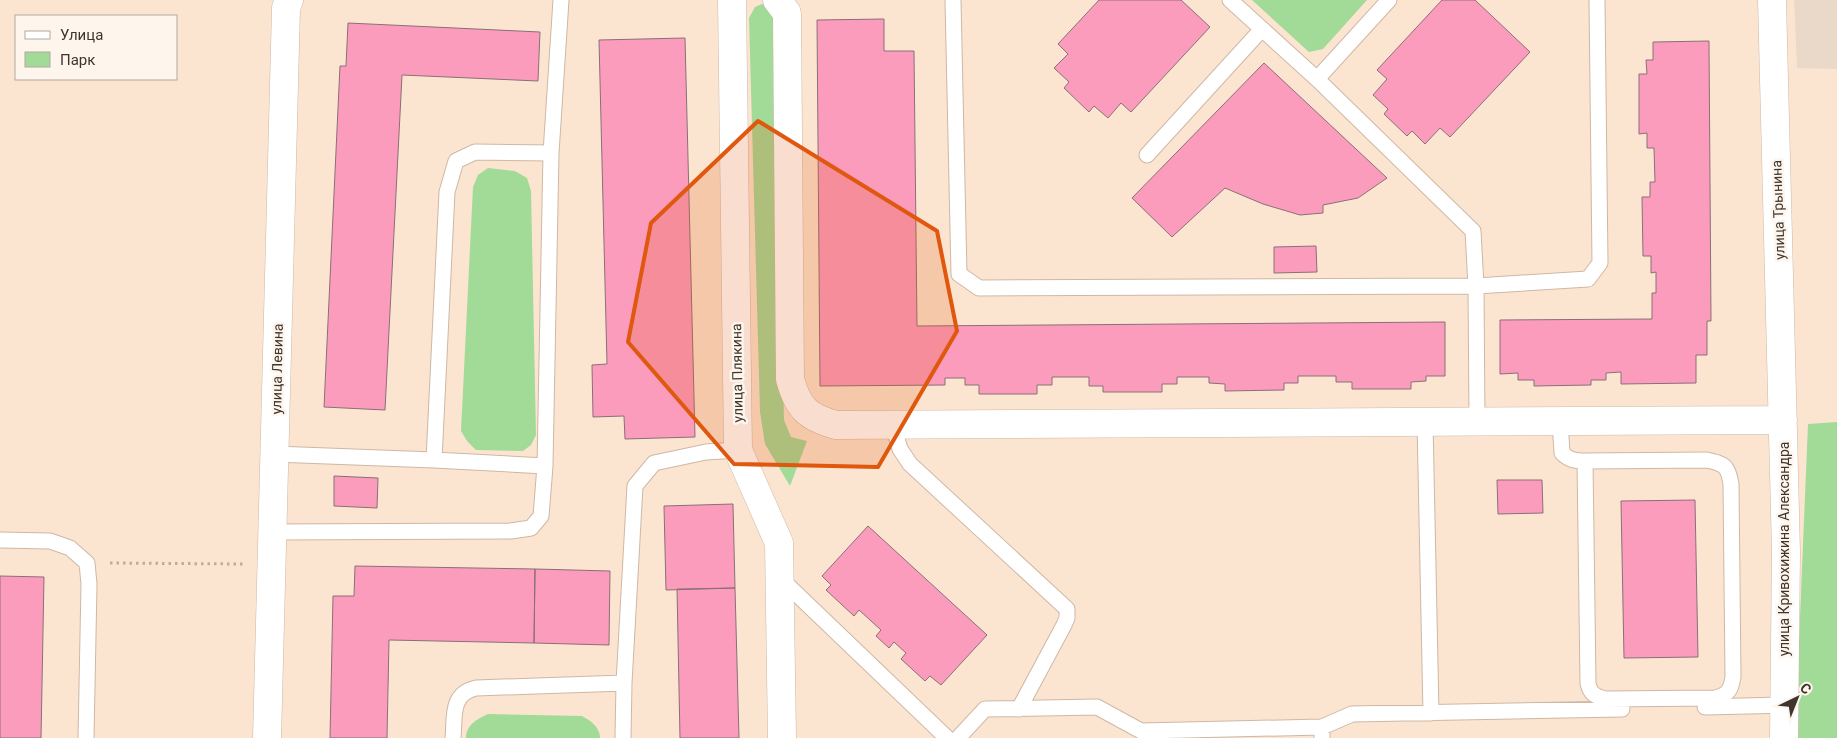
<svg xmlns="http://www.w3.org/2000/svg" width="1837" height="738" font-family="Roboto,sans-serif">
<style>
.industrial{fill:#ead9c8}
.green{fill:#a2da97}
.building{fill:#fc9cbd;stroke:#8a6f77}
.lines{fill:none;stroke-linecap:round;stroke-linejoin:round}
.lane-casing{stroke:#ceb8a5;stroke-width:17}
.street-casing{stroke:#ceb8a5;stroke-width:29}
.path{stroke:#bdac9c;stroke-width:3;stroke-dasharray:2.5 4;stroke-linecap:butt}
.lane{stroke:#fff;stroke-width:15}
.street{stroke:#fff;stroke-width:28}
.marked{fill:#e0570e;fill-opacity:0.2;stroke:#e0570e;stroke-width:4;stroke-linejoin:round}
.labels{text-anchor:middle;stroke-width:5;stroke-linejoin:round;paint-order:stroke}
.street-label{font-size:14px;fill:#3e352e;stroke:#fef5ed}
</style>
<rect width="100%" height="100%" fill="#fbe5d1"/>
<!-- industrial -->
<path class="industrial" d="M1794 0H1837V69L1797 68Z"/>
<!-- green -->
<path class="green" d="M1252 0H1367L1323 49 1309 52Z
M762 4 771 6 775 20 784 420 791 437 807 441 790 486 765 444 760 412 749 18 755 7Z
M488 168 515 171 527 178 531 191 536 435 531 445 523 451 476 450 467 441 461 431 473 187 478 175Z
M1837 422V738H1795L1808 424Z
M488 714 582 716C591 721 600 727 600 738H466C466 725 477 719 488 714Z"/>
<!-- building -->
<path class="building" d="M1099 0H1181L1210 27 1131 112 1121 103 1108 118 1094 106 1089 112 1064 88 1069 82 1054 68 1068 54 1058 44Z
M1442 0H1475L1530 52 1450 137 1440 128 1425 144 1412 131 1407 136 1384 114 1388 109 1373 95 1387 79 1377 70Z
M884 19V51H914L917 326 1445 322V376H1426V381L1411 382V389H1352V382H1336V376H1298V383H1284V390L1225 391V384L1209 383V377H1177V384H1162V392H1103V386H1089V377H1052V385H1037V394H979V385H965V378H945V385L820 386 817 20Z
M348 23 540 32 538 81 402 75 385 410 324 407 340 66H346Z
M685 38 695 437 625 439 624 416 593 417 592 365 607 364 599 40Z
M1709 41 1711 321H1707V355H1696V383L1621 384V372L1606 373V380H1591V385L1534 386V380H1518V373L1500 374V320L1652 319V293H1656V272L1651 273V256H1643L1642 197H1650V182H1655L1654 148H1647V133L1639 134V74H1647L1646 60H1653V42Z
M1264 63 1387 178 1358 198 1323 205V213L1300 215 1263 204 1225 188 1172 237 1132 198Z
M1316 246 1317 272 1274 273V247Z
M334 476 378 478 377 508 334 506Z
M1497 480H1542L1543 513 1498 514Z
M1695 500 1698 657 1624 658 1621 501Z
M733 504 735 588 666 590 664 506Z
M868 526 987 635 941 685 930 676 925 681 901 659 906 653 894 642 889 648 876 636 881 630 859 610 854 616 826 590 831 585 822 576Z
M355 566 535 569 534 643 389 640 387 738H330L333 596H354Z
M535 569 610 571 609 645 534 643Z
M0 576 44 577 41 738H0Z
M735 588 739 738H680L677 589Z"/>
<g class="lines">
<defs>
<path id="lane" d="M953 0 959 274 979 288 1476 286 1588 279 1600 263 1597 0
M1230 0 1317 79 1389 0
M1317 79 1473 231 1476 286 1477 422
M1147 155 1262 29
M1560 421 1562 453C1569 460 1575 461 1585 461L1588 683C1590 694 1595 696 1605 699L1715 698C1728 695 1731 690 1733 677L1731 484C1728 465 1724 464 1707 460L1585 461
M1425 422 1431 713
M893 425 900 449 910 464 1067 609V618L1064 625 1019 709
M274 454 434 460 447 192 456 161 475 152 551 153
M434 460 545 466
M273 532 511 531 531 528 541 516 545 466 551 153 561 0
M0 540 50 541 70 548 87 563 89 584 86 738
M780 578 947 738
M624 683 635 486 654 463 706 452 738 450
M1705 707 1785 705
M1322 727 1352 714 1622 709
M453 738C455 717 450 694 476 688L624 683 623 738
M958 738 985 709 1097 707 1141 731 1322 727V738"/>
<path id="street" d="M732 0 738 450 779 543 782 738
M777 0 787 13 790 379C798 408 807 417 836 425L1783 420
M1772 0 1786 552 1784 738
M267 738 286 8 289 0"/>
</defs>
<!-- lane casing -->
<use href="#lane" class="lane-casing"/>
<!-- street casing -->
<use href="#street" class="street-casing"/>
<!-- path -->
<path class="path" d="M110 563 243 564"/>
<!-- lane -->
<use href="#lane" class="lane"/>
<!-- street -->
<use href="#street" class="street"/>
</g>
<!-- marked area -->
<path class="marked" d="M758 121 937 231 957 331 878 467 734 464 628 342 651 223Z"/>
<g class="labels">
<!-- street labels -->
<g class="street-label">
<text transform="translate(1778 210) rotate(-92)" y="5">улица Трынина</text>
<text transform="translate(277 369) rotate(-89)" y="5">улица Левина</text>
<text transform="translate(737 373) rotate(-91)" y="5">улица Плякина</text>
<text transform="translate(1784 549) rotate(-90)" y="5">улица Кривохижина Александра</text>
</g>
</g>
<!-- legend -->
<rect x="15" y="15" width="162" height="65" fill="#fef5ed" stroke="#b1a8a1"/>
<rect x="25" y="31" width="25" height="8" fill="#ffffff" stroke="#b1a8a1"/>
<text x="60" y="40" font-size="15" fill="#3e352e">Улица</text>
<rect x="25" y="52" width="25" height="15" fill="#a2da97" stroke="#b1a8a1"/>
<text x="60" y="65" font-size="15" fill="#3e352e">Парк</text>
<!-- north arrow -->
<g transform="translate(1797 698) rotate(43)" stroke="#fef5ed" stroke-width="4" paint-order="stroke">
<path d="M0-4L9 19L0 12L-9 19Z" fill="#3e352e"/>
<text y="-8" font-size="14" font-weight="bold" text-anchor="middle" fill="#3e352e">С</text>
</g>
</svg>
